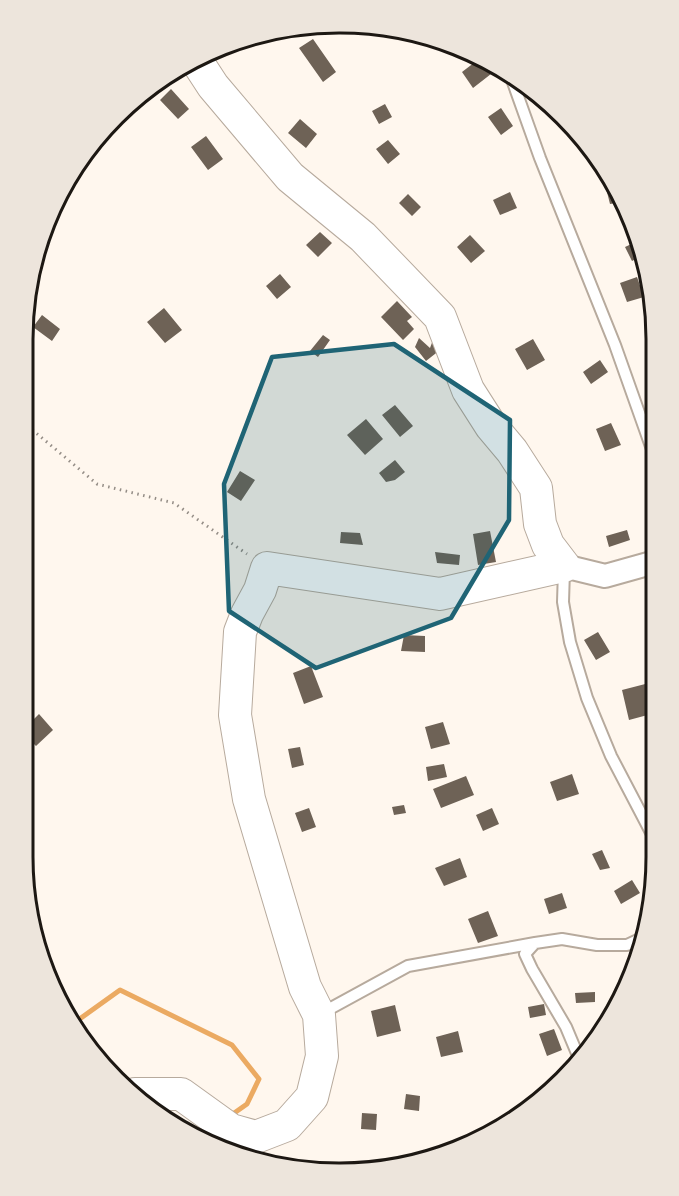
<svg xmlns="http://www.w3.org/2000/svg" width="679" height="1196" font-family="'Sofia Sans Condensed',sans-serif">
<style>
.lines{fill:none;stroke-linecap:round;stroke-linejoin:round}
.stream{stroke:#ebaa62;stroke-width:5}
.building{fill:#6e6256}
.lane-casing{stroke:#b7aa9d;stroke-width:14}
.street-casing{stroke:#b7aa9d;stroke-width:26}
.secondary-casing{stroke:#b7aa9d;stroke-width:34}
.path{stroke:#948d86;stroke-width:3;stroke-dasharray:1.5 4.5;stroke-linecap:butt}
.lane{stroke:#fff;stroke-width:10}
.street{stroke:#fff;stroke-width:22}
.secondary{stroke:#fff;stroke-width:32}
.marked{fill:#1f6475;fill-opacity:0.2;stroke:#1f6475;stroke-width:4.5;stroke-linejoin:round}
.rim{fill:none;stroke:#1d1813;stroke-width:3}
</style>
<rect width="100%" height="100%" fill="#fff7ee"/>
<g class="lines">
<!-- stream -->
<path class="stream" d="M74 1023 120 990 232 1045 259 1079 247 1104 230 1116
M201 1137 213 1129"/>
</g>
<!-- building -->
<path class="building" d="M313 39 336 72 323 82 299 48Z
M479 59 491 74 473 88 462 72Z
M171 89 189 109 178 119 160 100Z
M385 104 392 117 379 124 372 111Z
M501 108 513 126 501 135 488 117Z
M300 119 317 134 306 148 288 133Z
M206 136 223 159 208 170 191 147Z
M388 140 400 154 388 164 376 149Z
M609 175 622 202 610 204 603 176Z
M510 192 517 208 500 215 493 200Z
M408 194 421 207 412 216 399 203Z
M320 232 332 243 318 257 306 245Z
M470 235 485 251 471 263 457 247Z
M640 240 644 255 632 261 625 247Z
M280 274 291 287 277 299 266 286Z
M637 277 644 297 627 302 620 283Z
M397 301 412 317 407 321 414 329 403 340 381 317Z
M164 308 182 330 165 343 147 322Z
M42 315 60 329 52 341 33 327Z
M323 335 330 340 318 357 310 351Z
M419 338 430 348 433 340 440 350 426 361 415 347Z
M533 339 545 360 527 370 515 349Z
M600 360 608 372 591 384 583 372Z
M395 405 413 426 400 437 382 415Z
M366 419 383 439 365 455 347 435Z
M611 423 621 445 605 451 596 429Z
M395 460 405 472 395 480 386 482 379 473Z
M240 471 255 480 241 501 227 492Z
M627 530 630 540 609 547 606 536Z
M490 531 496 562 478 565 473 534Z
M341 532 360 533 363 545 340 543Z
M435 552 460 555 459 565 437 563Z
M598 632 610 652 596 660 584 640Z
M404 635 425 636V652L401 651Z
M311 666 323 697 304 704 293 673Z
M653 682 655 690V713L629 720 622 690Z
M39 714 53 730 36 746 31 741 25 747 23 743V730Z
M443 722 450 744 431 749 425 727Z
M300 747 304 765 292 768 288 749Z
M444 764 447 777 428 781 426 767Z
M572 774 579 794 557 801 550 782Z
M466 776 474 795 441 808 433 789Z
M404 805 406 813 394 815 392 807Z
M309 808 316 827 302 832 295 813Z
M492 808 499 824 483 831 476 815Z
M602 850 610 868 600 870 592 854Z
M460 858 467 877 444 886 435 868Z
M632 880 640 893 621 904 614 891Z
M562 893 567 908 549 914 544 899Z
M488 911 498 936 478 943 468 919Z
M595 992V1002L576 1003 575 993Z
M544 1004 546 1015 530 1018 528 1007Z
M395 1005 401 1031 377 1037 371 1011Z
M554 1029 562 1050 547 1056 539 1034Z
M458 1031 463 1052 441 1057 436 1037Z
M406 1094 420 1096 419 1111 404 1109Z
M362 1113 377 1114 376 1130 361 1129Z"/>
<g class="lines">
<defs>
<path id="lane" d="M510 74 540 158 615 345 654 455
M564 570 563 602 570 642 587 698 611 756 656 842
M322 1013 408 966 535 943
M579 1058 566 1027 532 969 525 954 535 943 562 939 597 945H627L646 936"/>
<path id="street" d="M564 566 605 576 655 562"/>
<path id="secondary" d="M135 1094H181L231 1130 256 1137 287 1125 312 1097 322 1056 319 1015 305 987 249 799 235 715 240 632 247 614 260 590 267 568 440 594 564 566 548 545 540 524 536 488 512 451 491 426 468 390 440 317 363 237 290 177 213 86 198 63"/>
</defs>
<!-- lane casing -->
<use href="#lane" class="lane-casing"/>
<!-- street casing -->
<use href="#street" class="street-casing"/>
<!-- secondary casing -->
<use href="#secondary" class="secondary-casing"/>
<!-- path -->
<path class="path" d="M23 422 97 484 174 503 247 554"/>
<!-- lane -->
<use href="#lane" class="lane"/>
<!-- street -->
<use href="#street" class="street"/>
<!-- secondary -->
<use href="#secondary" class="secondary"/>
</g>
<!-- marked area -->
<path class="marked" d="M394 344 510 420 509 520 451 618 316 668 229 611 224 484 272 357Z"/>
<!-- crop -->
<path d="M0 0H679V1196H0ZM339 33H340A306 306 0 0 1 646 339V857A306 306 0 0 1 340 1163H339A306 306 0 0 1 33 857V339A306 306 0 0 1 339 33Z" fill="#ede5dc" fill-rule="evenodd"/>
<path class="rim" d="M339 33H340A306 306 0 0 1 646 339V857A306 306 0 0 1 340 1163H339A306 306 0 0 1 33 857V339A306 306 0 0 1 339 33Z"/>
</svg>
